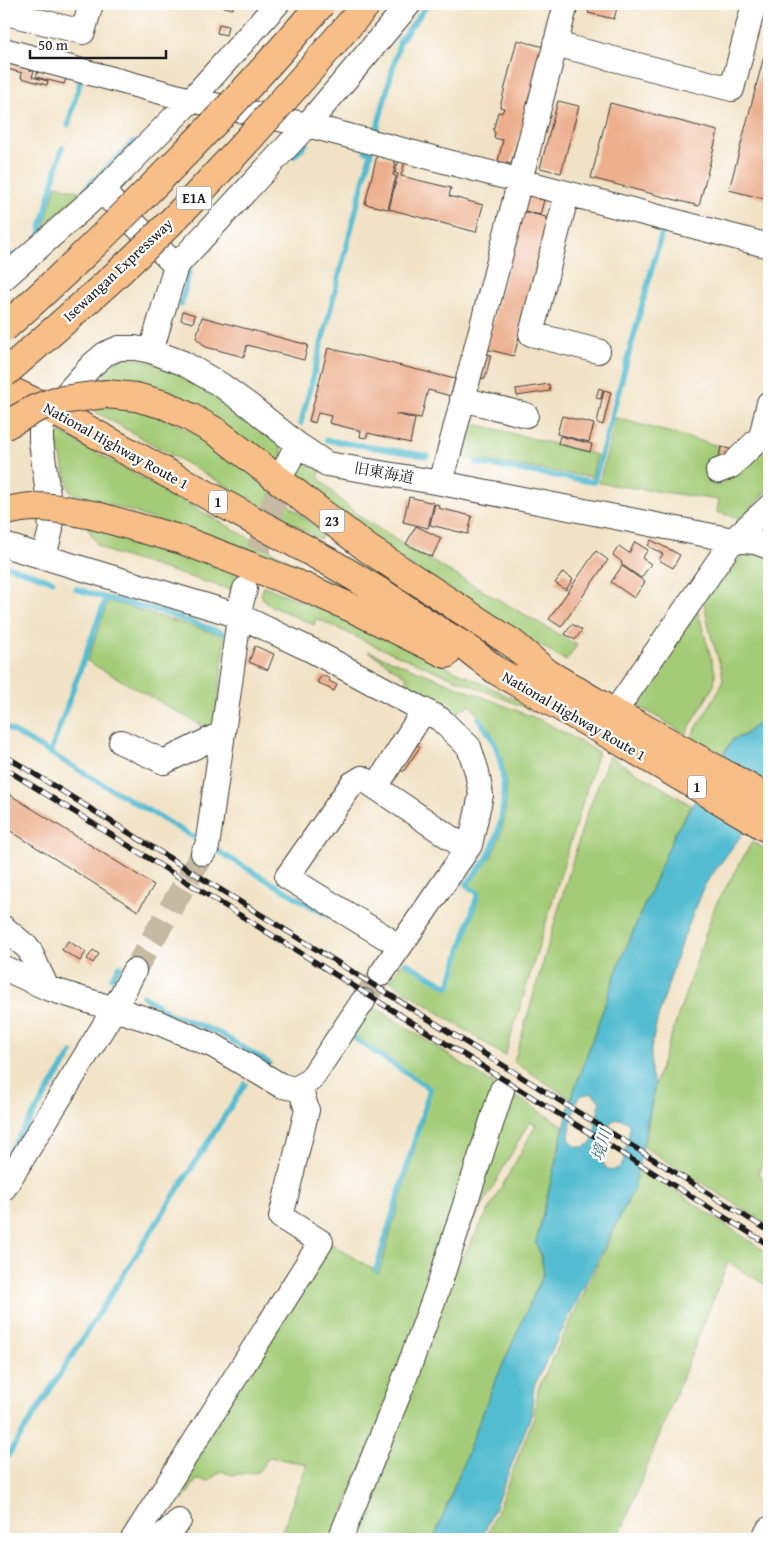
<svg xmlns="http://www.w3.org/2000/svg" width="773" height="1543" font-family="'Gentium Book Plus','Noto Serif JP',serif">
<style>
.green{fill:#a4cc78;stroke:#60744a}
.water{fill:#53bcd0;stroke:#386c76;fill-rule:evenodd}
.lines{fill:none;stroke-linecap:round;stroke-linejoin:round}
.stream{stroke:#53bcd0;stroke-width:5.5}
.building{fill:#ecae8c}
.minor-tunnel{stroke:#c6baa3;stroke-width:24;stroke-dasharray:24 12;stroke-linecap:butt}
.minor-casing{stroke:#3c3a35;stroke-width:26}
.highway-casing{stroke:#3c3a35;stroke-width:30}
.minor{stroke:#fff;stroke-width:24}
.highway{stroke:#f7be87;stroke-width:28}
.rail-casing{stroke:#1c1c1c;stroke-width:5.5}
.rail{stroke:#fff;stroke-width:4;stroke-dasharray:11;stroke-linecap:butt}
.highway-bridge-casing{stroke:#3c3a35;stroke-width:30;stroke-linecap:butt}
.highway-bridge{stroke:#f7be87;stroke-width:28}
.labels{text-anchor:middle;stroke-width:4.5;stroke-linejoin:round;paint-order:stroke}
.shield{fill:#fff;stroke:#606060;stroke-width:1}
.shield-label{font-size:14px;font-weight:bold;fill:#1c1c1c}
.street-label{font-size:15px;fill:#1c1c1c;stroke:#fff}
.water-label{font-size:16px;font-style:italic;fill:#35646d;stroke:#fff}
</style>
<rect width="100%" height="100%" fill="#fff"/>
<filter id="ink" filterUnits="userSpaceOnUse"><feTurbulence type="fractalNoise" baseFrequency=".02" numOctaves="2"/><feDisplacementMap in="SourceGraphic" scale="10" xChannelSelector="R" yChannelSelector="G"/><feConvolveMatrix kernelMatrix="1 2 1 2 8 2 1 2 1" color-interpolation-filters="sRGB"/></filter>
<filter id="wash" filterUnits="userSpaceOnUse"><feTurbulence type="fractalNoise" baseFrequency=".0096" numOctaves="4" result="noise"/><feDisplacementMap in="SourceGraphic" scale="20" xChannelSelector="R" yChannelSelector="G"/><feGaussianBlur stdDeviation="1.12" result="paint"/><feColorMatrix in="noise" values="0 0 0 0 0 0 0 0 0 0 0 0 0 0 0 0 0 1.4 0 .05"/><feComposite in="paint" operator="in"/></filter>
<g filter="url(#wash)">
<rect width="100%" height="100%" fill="#f1e2c5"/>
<!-- green -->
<path class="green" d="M56 185 81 192 44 227Z
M126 356 183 371 280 441 282 455 278 464 129 383 97 380 115 362Z
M97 407 130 408 171 421 208 440 324 533 320 539 96 412Z
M616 418 719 446 714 467 718 487 769 438V488L741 519 717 512 719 500 599 483Z
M464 421 597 455 592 477 457 457Z
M58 431 347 593 133 512 70 492 55 434Z
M298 463 312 465 321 471 318 477 338 498 362 518 404 545 577 645 566 661 392 554 289 474Z
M87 526 145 541 250 579 239 589H229L112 553 98 546Z
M747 551 769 559V714L743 736 733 739 723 754 691 737 719 690 723 681 722 671 710 632 703 598Z
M264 586 346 619 540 711 538 713 373 645 316 618 314 625 267 604 261 595Z
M108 601 225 636 215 733 87 661Z
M696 605 715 672 714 685 686 734 633 703Z
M368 651 543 721 598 752 505 1056 390 981 402 962 450 989 480 892 469 885C475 876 484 867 490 858 509 825 511 782 498 746 492 731 480 718 470 705L456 713 404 684 408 678Z
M609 756 691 805 675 833 620 962 571 1099 514 1062 584 822Z
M752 842 769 851V1146L758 1174 769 1181V1225L644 1147 655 1084 715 906Z
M372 1005 498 1087 396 1387 332 1539H279L307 1464 269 1457 258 1472 232 1475 221 1471 209 1481 196 1480 183 1500 168 1498 330 1243 379 1273 432 1088 352 1035Z
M508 1092 564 1126 536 1243 541 1256 544 1273 494 1384 434 1539H345L437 1303 536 1125 529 1122 446 1271Z
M638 1166 769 1254V1287L728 1262 618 1539H486L534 1417 538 1389 634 1188Z"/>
<!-- water -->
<path class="water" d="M769 714V798L706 883 680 946 657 1021 651 1049V1074L655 1084 634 1188 534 1386 531 1416 482 1539H434L494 1384 544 1273 541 1256 536 1243 571 1099 620 962 675 833 733 739 743 736ZM592 1093 600 1102 593 1140C587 1150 572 1150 569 1137 569 1133 575 1102 578 1099 581 1094 588 1094 592 1093ZM621 1119 627 1122 630 1127 623 1163 620 1167 612 1171 606 1168 602 1161 610 1124 614 1120Z"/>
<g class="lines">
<!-- stream -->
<path class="stream" d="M68 125 81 78
M375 136 400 41 428 4
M294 156 306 144
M85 189 134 142
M40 233 62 148
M4 254 16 255
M181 305 191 263
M301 423 371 152 365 151
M327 440 427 456
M476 463 594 482 663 228
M4 565 53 581
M76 589 106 598
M4 726 200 841
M50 753 106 598 156 610 223 633
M214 846V849L328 916
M406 963 449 987 478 893 466 885C473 876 481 867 487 858 506 825 508 782 496 747 492 736 484 727 478 718
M112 978 120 966
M143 996 169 1013 219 1033 269 1063
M354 1038 430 1089 376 1270
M4 1161 72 1053
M4 1462 245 1084"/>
</g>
<g id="blocks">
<!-- building -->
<path class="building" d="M213 4H234L233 9Z
M591 4H618L614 19 588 13Z
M621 4H639L638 9Z
M219 24 228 26 226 35 217 33Z
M769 37V200L729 190Z
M517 40 544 47 521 136H519L511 164 498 161 503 140 494 138 495 132 493 131 498 112 502 113 504 108 500 107Z
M5 63 34 71 32 77 48 81 47 85 21 78 22 73 4 68Z
M38 71 66 79 64 84 36 77Z
M558 101 579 106 561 173 540 168Z
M610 103 718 131 699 206 591 178Z
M377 155 394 159V162L396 163 393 175 396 176 388 209 365 204Z
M399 160 405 162 401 176 451 188 449 196 483 205 476 232 389 209 398 174 395 173Z
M528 192 539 195V199L544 200 540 215 522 210Z
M522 211 546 217 545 220 549 221 514 356 486 349Z
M183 311 195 315 193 323 181 320Z
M202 317 308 345 304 360 247 345 244 357 206 347 196 338Z
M328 348 455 379 451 396 428 390 421 418 396 414 415 419 410 443 368 433 366 438 360 437 361 431 329 423 331 416 318 413 315 423 309 421Z
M485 354 491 355 485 379 479 378Z
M549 384 550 391 517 396 516 389Z
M599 388 603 390 601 399 596 398Z
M604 390 611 392 603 425 597 423Z
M562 416 594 424 589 442 557 434Z
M560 436 592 444 590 452 558 444Z
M721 447 730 449 728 458 719 456Z
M409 497 434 503 428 528 403 522Z
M435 504 439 505 438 508 472 516 468 534 430 525Z
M416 526 441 538 432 557 406 544Z
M651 540 680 555 673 568 659 560 663 554 648 546Z
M635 542 648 550 642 558 651 564 641 578 621 564 622 562 613 555 619 546 629 553Z
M596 551 608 560 561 627 549 619Z
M622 566 645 582 634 598 611 582Z
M563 572 573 579 566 590 555 583Z
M572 624 582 630 575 640 565 634Z
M255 646 274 654 268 670 249 662Z
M322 675 330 679 329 681 337 685 334 691 317 682Z
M413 741 420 747 403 772 401 770Z
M4 791 154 885 138 911 4 827Z
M68 941 86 952 80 961 62 950Z
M93 950 99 954 93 963 87 959Z"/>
</g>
</g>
<g filter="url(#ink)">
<use href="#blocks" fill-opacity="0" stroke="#3c3a35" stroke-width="1"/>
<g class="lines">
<!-- minor-tunnel -->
<path class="minor-tunnel" d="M247 584 286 467
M134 971 203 853
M363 1001 381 974"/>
<defs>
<path id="minor" d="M14 15 83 32 91 4
M555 44 732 89 754 4
M4 50 191 100 307 125 769 246
M102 191 176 266
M567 194 531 334 598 351
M4 278 102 191 191 100 277 4
M151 351 176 266 307 125 409 4
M462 399 526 415
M286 467 297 444
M718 471 731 466 761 437 769 403
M441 483 566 4
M4 545 240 616 313 651 440 719 469 747 477 772 481 795 470 845 381 974
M44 557 51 529 47 487 41 441V426L52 410 92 365 105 354 119 348H135L151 351 183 363 221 385 250 406 297 444 327 464 441 483 733 540 755 542 769 547
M614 713 733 540 769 507
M121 742 164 762 223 733
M376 787 424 710
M203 853 207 847 241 604 245 589
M4 928 29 949 47 988
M385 937 287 877 352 784 362 778 467 849
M4 968 47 988 159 1023 214 1046 280 1085C295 1090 298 1089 311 1079L363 1001
M4 1188 115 1008 134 971
M133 1539 321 1242 281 1217 307 1110 300 1087
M159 1539 179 1521
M340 1539 400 1391 438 1288 502 1090
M763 1539 769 1529"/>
<path id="highway" d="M4 388 52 410 333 564 385 595 437 630 467 648 497 671 610 735 769 829
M106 394 136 397 165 405 190 417 218 433 367 548 512 643 547 673
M93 515 182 540 302 586 352 608 446 654
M530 669 547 673 614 713 638 725 769 799"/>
</defs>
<!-- minor casing -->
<use href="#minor" class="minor-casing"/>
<!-- highway casing -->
<use href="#highway" class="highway-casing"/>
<!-- minor -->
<use href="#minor" class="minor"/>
<!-- highway -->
<use href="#highway" class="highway"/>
<defs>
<path id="rail" d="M4 755 769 1231
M4 768 769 1245"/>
</defs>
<!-- rail casing -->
<use href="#rail" class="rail-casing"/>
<!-- rail -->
<use href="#rail" class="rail"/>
<defs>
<path id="highway-bridge" d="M4 328C45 292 85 254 123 216 192 148 258 78 321 4
M4 374C68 318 134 262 193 199 253 136 310 70 367 4
M4 426 35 409 55 401 106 394
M4 512C36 502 61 509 93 515"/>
</defs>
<!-- highway-bridge casing -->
<use href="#highway-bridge" class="highway-bridge-casing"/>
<!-- highway-bridge -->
<use href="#highway-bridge" class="highway-bridge"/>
</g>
</g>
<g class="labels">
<!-- shield labels -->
<g class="shield">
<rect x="176.5" y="186.5" width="35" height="23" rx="4"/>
<rect x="209" y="490.5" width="18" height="23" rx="4"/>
<rect x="319.5" y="509.5" width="25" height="23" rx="4"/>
<rect x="688" y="775.5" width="18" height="23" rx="4"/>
</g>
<g class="shield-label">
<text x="194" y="203">E1A</text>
<text x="218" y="507">1</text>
<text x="332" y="526">23</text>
<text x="697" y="792">1</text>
</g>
<!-- street labels -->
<g class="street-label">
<text transform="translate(118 270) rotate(-43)" y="5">Isewangan Expressway</text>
<text transform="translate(116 446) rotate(29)" y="5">National Highway Route 1</text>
<text transform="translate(384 473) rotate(10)" y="5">旧東海道</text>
<text transform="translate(574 716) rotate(30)" y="5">National Highway Route 1</text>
</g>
<!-- water labels -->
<g class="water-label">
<text transform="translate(601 1145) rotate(-73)" y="6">境川</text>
</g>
</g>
<!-- margin -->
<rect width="773" height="1543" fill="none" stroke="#fff" stroke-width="20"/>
<!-- scale -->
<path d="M30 50v8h136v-8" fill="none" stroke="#1c1c1c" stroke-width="2.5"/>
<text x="38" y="50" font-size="15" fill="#1c1c1c" stroke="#ffffff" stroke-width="4" paint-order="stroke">50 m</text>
</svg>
